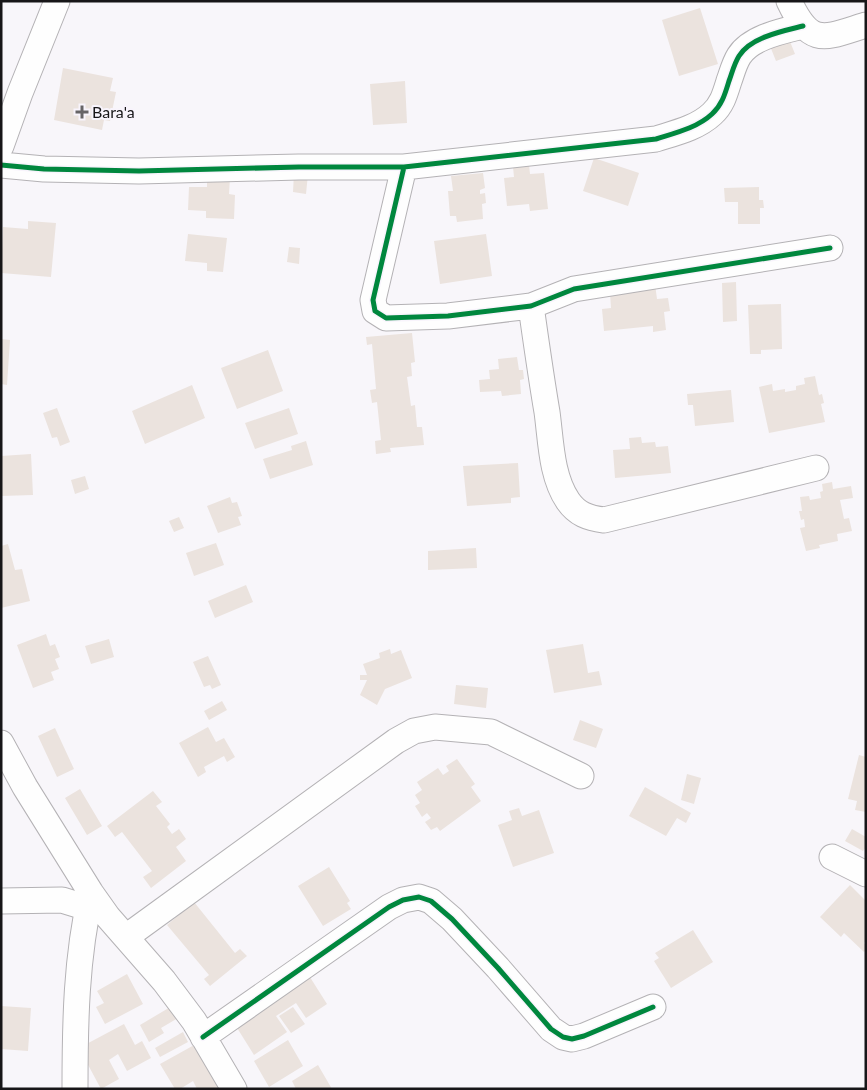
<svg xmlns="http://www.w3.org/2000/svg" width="867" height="1090" font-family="Lato,sans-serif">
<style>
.building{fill:#ebe3de}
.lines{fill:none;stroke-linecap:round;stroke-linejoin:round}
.street-casing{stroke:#b4b2b5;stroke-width:27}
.street{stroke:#fefefe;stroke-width:25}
.cycleway-casing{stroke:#f8f4fc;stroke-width:8}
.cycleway{stroke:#00873e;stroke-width:5}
.poi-dot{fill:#666467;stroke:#f8f4fc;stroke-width:2}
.labels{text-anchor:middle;stroke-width:4;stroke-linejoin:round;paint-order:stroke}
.poi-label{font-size:16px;fill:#171618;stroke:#f8f4fc;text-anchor:start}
</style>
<rect width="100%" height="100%" fill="#f8f6fa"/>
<!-- building -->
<path class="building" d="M700 8 718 64 679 76 662 20Z
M787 34 795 54 776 61 768 41Z
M63 68 113 78 110 91 116 92 110 121 104 120 102 130 54 120Z
M405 81 407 123 373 125 370 84Z
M594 158 639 173 628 206 583 191Z
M529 165 530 174 544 173 548 209 530 211 529 204 507 206 504 178 514 177 513 167Z
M294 173 308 174 306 194 293 192Z
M483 173 485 188 480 190V194L485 193 486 203 482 204 483 219 457 222 456 216H450L448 191H453L451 176Z
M207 177H230L229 194 235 195 234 219 206 218V211L188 210 189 187H207Z
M759 187V200H763L764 208H760V224H738V202H725L724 188Z
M28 221 56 223 51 277 1 273 3 227 28 229Z
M188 234 227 238 223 272 207 271V263L185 261Z
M486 234 492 276 440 284 434 241Z
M289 247 300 248 299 264 287 262Z
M736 282 737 321 723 322 722 283Z
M655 284 657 299 668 298 670 311 664 312 666 330 653 332V326L604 331 602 309 611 308 610 293Z
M781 304 782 349 761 350V354H750L748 305Z
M412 333 415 362 411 363 412 376 407 377 411 406 415 405 417 427H422L424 445 390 448 391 452 376 454 375 441 381 440 377 402 372 403 370 390 376 389 372 344 367 345 366 337Z
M1 339 10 340 7 385 1 384Z
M268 350 283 391 237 409 221 368Z
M517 357 519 370H523L524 379 520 380 521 394 502 396 501 391 480 392 479 380 490 379 489 370 499 369 498 359Z
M815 376 819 395 822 394 824 403 821 404 825 422 769 433 759 387 772 384 773 391 785 389V392L796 390V386L805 384 804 378Z
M192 385 205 418 145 444 132 411Z
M731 390 734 422 695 426 693 405H688L687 394Z
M57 408 70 442 60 446 57 437 52 438 43 413Z
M289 408 298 434 255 449 245 423Z
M641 437 642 443 655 442 656 447 668 446 671 473 615 478 613 450 630 449 629 438Z
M306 441 313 465 270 479 263 459 292 450 291 446Z
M31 454 33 495 1 496V456Z
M518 463 520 497 511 498V503L467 506 463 466Z
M85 476 89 489 75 494 71 480Z
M832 482 833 489 851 486 853 498 840 500 844 519 849 518 852 531 837 534 838 541 819 545 820 548 806 551 800 528 805 527 804 519 801 520 799 511H802L800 497 809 496 810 500 821 498 820 492 823 491 822 484Z
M230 497 232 503 237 502 242 516 238 517 241 525 218 533 207 506Z
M179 517 184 528 174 532 169 521Z
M216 543 224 565 194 576 186 553Z
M8 544 15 570 22 569 30 601 1 608V546Z
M476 548 477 568 428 570V551Z
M246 585 253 602 215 618 208 601Z
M46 634 50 646 55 644 60 657 55 659 59 669 51 672 54 680 33 688 17 645Z
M109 639 114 657 91 664 85 646Z
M583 644 588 673 599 671 602 685 554 693 546 650Z
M390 649 391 654 401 650 412 678 385 689 377 705 360 695 367 680H360V675H367L363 664 380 658 379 653Z
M208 656 221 685 212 689 210 685 204 687 193 662Z
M456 685 488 688 486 708 454 704Z
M222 701 227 710 209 720 204 711Z
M580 720 603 729 596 748 573 740Z
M208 727 216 742 224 738 235 757 227 762 224 756 204 767 206 772 198 777 179 743Z
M55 728 74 769 57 777 38 736Z
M859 755 866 757V812L855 810 857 801 848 799Z
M457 759 475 784 471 787 481 801 440 831 437 827 431 830 425 822 431 818 427 813 422 817 415 806 420 803 415 795 422 790 417 782 438 768 443 775 449 771 446 766Z
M687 774 701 778 694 804 681 800Z
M645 787 691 813 686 823 677 818 666 836 629 816Z
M80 789 102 826 87 835 65 798Z
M153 791 162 802 156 806 170 824 167 827 172 834 179 829 186 839 176 847 186 861 151 888 143 877 152 871 122 832 115 837 107 826Z
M519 808 522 816 539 810 554 853 513 867 498 825 512 820 509 811Z
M852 829 866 837V847L863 851 845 841Z
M329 867 350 901 347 903 351 909 323 926 298 886Z
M850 885 866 901V941L864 943 866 945V950L864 952 844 933 841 937 820 917Z
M194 902 235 953 240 949 247 956 210 986 204 979 209 975 167 925Z
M693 930 713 962 671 988 654 961 659 958 655 953Z
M127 974 143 1004 105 1024 96 1007 104 1003 97 991Z
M308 974 327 1004 306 1018 296 1003 276 1016 287 1032 254 1055 234 1023Z
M1 1006 31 1008 28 1051 1 1049Z
M172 1006 178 1018 161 1028 164 1033 149 1042 140 1025Z
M293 1007 305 1024 291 1033 279 1016Z
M124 1024 135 1045 142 1041 151 1058 127 1071 118 1054 109 1060 119 1079 101 1089 79 1048Z
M183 1032 188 1042 160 1057 155 1048Z
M288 1040 303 1066 269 1087 254 1061Z
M196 1044 222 1089H197L193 1081 180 1089H175L160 1064Z
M318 1065 332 1089H296L292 1081Z"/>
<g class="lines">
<defs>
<path id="street" d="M789 1C811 48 824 38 866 25
M1 146 20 93 57 1
M1 165 44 169 139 171 299 167H404L656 139C675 133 697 128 712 114 722 105 725 94 729 81 732 73 734 64 739 56 751 37 783 31 803 26
M404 167 373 300 375 311 386 318 448 316 531 306 574 289 830 248
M531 306C536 341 541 377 547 412 551 441 551 476 568 501 577 514 588 518 604 520L816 468
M1 743 25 787 91 893 108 917 164 981 194 1021 234 1089
M832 857 866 874
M1 901 62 900 88 908
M126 937 396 741 414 731 435 727 491 732 581 776
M203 1037 389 907 403 900 419 897 431 901 452 919 498 968 551 1029 563 1037 572 1039 584 1036 653 1007
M75 1089C75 1023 76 958 91 893"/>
</defs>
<!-- street casing -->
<use href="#street" class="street-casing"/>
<!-- street -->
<use href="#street" class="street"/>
<defs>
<path id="cycleway" d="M1 165 44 169 139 171 299 167H404L656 139C675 133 697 128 712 114 722 105 725 94 729 81 732 73 734 64 739 56 751 37 783 31 803 26
M404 167 373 300 375 311 386 318 448 316 531 306 574 289 830 248
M203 1037 389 907 403 900 419 897 431 901 452 919 498 968 551 1029 563 1037 572 1039 584 1036 653 1007"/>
</defs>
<!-- cycleway casing -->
<use href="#cycleway" class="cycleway-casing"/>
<!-- cycleway -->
<use href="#cycleway" class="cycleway"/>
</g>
<!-- markers -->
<path class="poi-dot" d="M79.5 104.5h5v5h5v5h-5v5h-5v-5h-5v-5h5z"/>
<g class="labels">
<!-- poi labels -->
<g class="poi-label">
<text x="92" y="118">Bara'a</text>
</g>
</g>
<!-- border -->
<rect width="867" height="1090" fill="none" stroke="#171618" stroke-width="5"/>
</svg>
